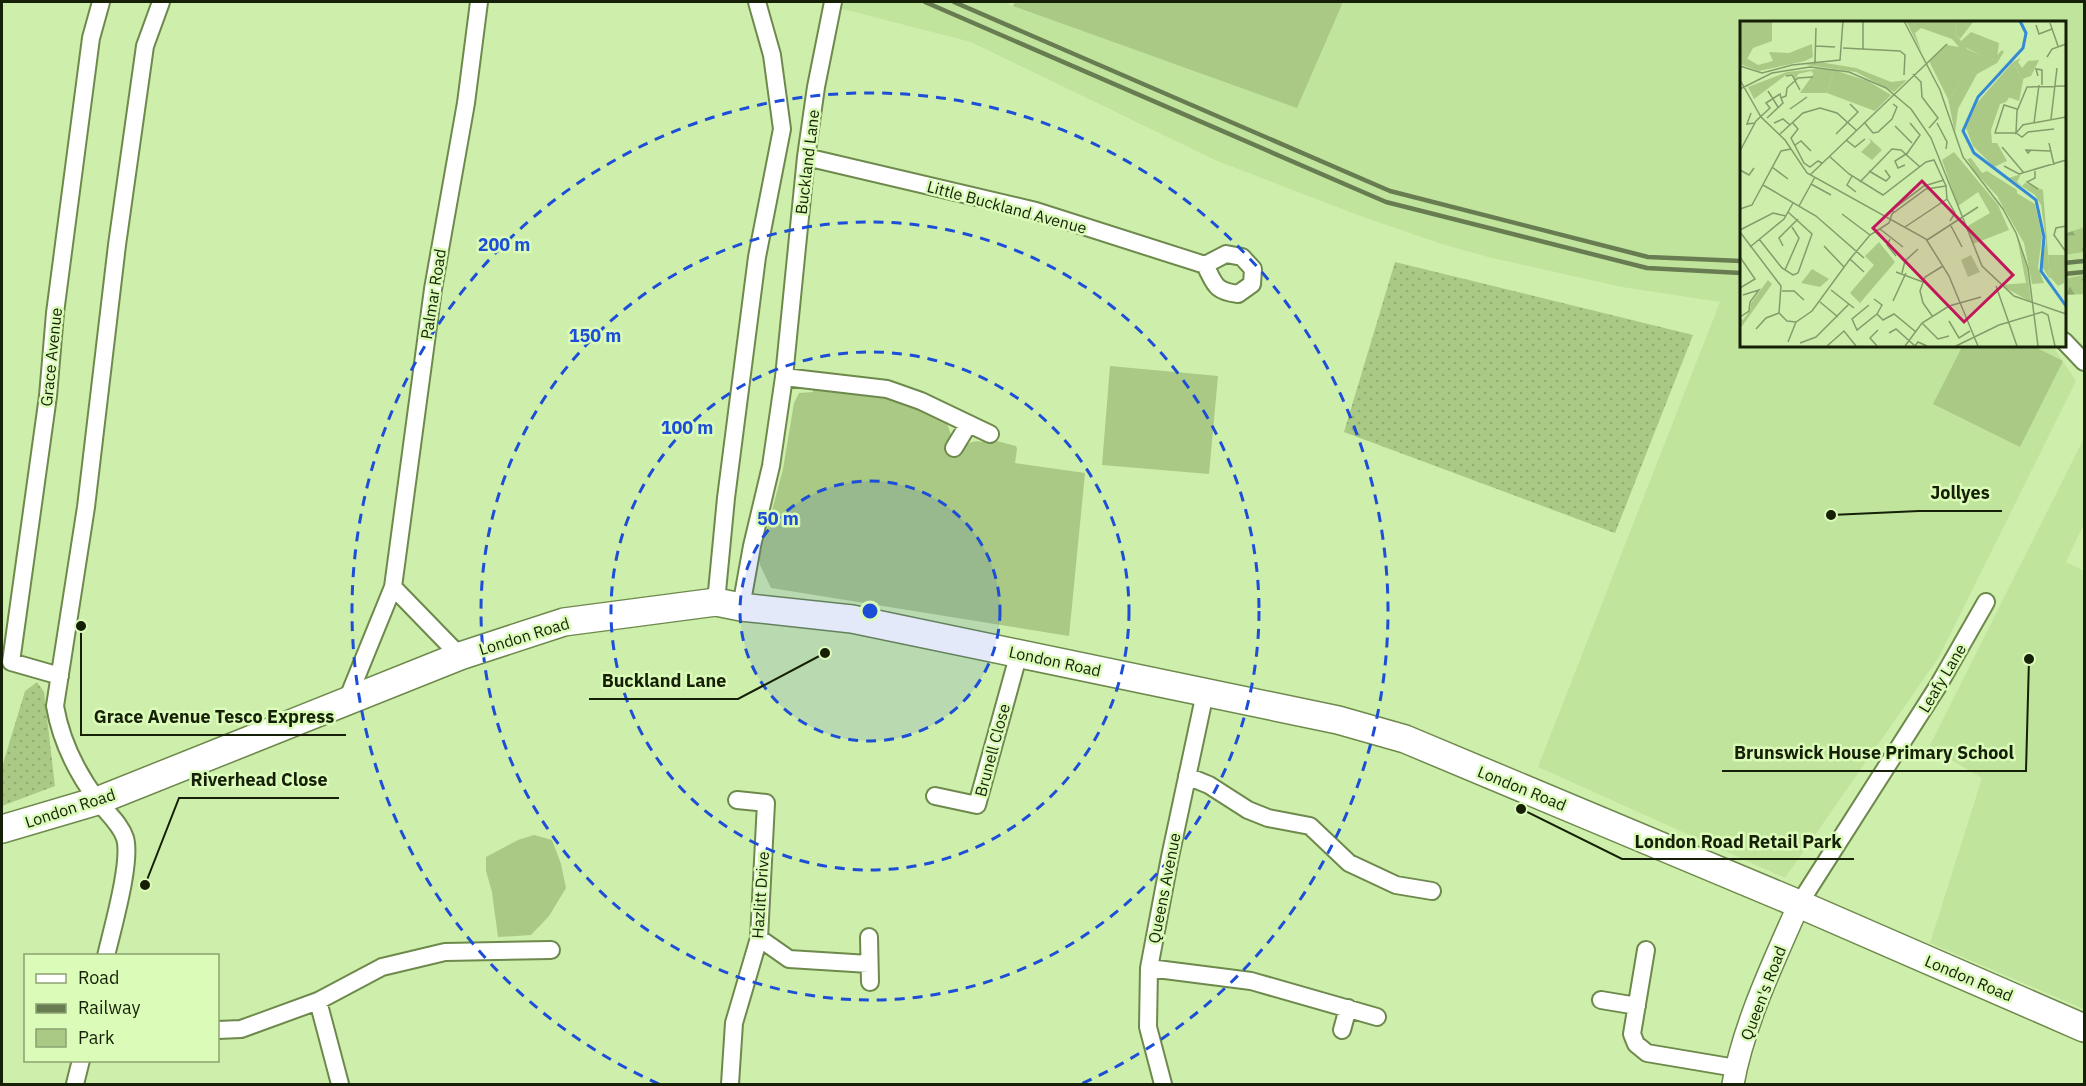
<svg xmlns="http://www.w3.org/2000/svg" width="2086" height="1086" font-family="'IBM Plex Sans',sans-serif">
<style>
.built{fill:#c1e49c}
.grass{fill:url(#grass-dots)}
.forest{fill:url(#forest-firs)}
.green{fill:#a9c985}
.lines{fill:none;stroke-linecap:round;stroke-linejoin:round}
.minor-casing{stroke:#6d894c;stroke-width:20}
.tertiary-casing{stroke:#6d894c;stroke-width:24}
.primary-casing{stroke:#6d894c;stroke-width:30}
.minor{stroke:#fff;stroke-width:16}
.tertiary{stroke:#fff;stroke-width:21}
.primary{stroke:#fff;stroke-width:27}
.rail{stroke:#687c51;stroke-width:4.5}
.ring{fill:none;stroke:#1d4ed8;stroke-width:3;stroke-dasharray:10 8}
.labels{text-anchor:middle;stroke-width:5;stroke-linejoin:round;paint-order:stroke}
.street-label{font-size:16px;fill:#162007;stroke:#dbfbb9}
.inset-river{fill:none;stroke:#358ad6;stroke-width:3}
.inset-road{fill:none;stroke:#849c6a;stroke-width:1.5}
.view{fill:#c2185b;fill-opacity:0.15;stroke:#c2185b;stroke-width:3}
.inset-edge{fill:none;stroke:#162007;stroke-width:3}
.centre{fill:#1d4ed8;stroke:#dbfbb9;stroke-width:3}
.ring-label{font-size:18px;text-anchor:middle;font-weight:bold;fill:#1d4ed8;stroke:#dbfbb9;stroke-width:5;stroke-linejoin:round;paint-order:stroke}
.leader{fill:none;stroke:#162007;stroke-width:2}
.callout-dot{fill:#162007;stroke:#dbfbb9;stroke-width:2}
.callout-label{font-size:18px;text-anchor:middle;font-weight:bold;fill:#162007;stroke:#dbfbb9;stroke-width:5;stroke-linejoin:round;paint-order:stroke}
</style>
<defs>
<pattern id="grass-dots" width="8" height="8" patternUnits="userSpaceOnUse" patternTransform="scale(1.5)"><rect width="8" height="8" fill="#a9c985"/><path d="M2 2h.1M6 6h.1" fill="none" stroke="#91ac71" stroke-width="1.8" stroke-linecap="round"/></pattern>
<pattern id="forest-firs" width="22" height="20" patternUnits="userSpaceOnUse" patternTransform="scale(1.5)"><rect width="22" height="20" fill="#a9c985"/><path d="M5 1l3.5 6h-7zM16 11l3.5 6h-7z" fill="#91ac71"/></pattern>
</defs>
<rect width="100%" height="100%" fill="#ceeeac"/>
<!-- built -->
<path class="built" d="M840 2H1004L1013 6 1015 2H2084V227L2064 234V22H1741V345H2052L2076 381 1939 657 1785 878 1538 767 1720 302 1622 287 1488 257 1442 244 1363 217 1215 160 971 42 839 8Z
M2084 231V294L2064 295V235Z
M2084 438V524L2066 562 2084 571V1009L1930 943 1982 778 1929 747Z"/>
<!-- grass -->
<path class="grass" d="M1395 262 1693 335 1615 533 1344 432Z
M37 682 44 692 55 786 2 806V767L25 691Z"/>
<!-- forest -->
<path class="forest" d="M2084 227V252L2064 255V234Z
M2084 275V294L2064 295V279Z"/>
<!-- green -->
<path class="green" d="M1015 2H1343L1297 108 1013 6Z
M1963 345H2031L2063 361 2020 447 1933 404Z
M1110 366 1218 376 1209 474 1102 465Z
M814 387 870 392 904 401 947 423 951 435 946 447 958 454C965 444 971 439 984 442L985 438 1016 446 1017 449 1015 463 1085 473 1069 636 771 588 760 565 759 559 783 469 794 403 799 393 813 392Z
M534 835 552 840 561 864 566 888 549 916 531 935 498 937 492 892 486 871V857L518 840Z"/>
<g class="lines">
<defs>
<path id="minor" d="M806 157 1036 211 1205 265
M1226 254 1242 257 1253 269 1252 284 1238 294C1214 291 1215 284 1205 265Z
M2064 341 2084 362
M784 377 887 389 921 401 990 434
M954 448 968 425
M393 587 460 656
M716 602 726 498 757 257 782 129 772 55 757 2
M741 607 752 546 771 466 784 377 806 157 816 87 833 2
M60 676 11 662 48 396 55 313 91 38 101 2
M347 700 393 587 433 289 466 103 479 2
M1187 776 1209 785 1248 810 1268 818 1310 826 1349 863 1396 885 1432 891
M935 796 977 805 1019 653
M1799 904 1938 686 1986 602
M869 937 870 982
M759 938 789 959 869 964
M1646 950 1632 1034 1636 1044 1647 1053 1736 1068
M106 956C112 930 132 861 125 838 120 823 107 813 98 801 77 773 61 741 55 706L86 507 117 245 145 46 161 2
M1149 968 1251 981 1377 1017
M1601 1000 1637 1006
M318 1001 340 1084
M218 1030 241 1029 318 1001 382 967 445 952 551 950
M1342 1030 1348 1008
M75 1084 81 1060
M730 1084 734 1023 759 938 766 803 737 800
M1163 1084 1148 1027 1149 968 1170 857 1205 693"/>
<path id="tertiary" d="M1733 1084C1744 1023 1774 961 1799 904"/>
<path id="primary" d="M2 829 97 801 460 656 564 622 716 602 741 607 852 619 1338 720 1405 739 1799 904 2084 1028"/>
</defs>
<!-- minor casing -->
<use href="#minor" class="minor-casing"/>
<!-- tertiary casing -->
<use href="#tertiary" class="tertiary-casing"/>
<!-- primary casing -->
<use href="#primary" class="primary-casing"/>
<!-- minor -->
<use href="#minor" class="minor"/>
<!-- tertiary -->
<use href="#tertiary" class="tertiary"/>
<!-- primary -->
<use href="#primary" class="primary"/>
<!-- rail -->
<path class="rail" d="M925 2 1386 202 1647 268 1741 273
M954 2 1390 191 1648 257 1741 261
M2064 263 2084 261
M2064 274 2084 272"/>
</g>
<!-- distance rings -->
<circle cx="870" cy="611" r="130" fill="#1d4ed8" fill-opacity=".12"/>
<g class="ring">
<circle cx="870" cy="611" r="130"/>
<circle cx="870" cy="611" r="259"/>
<circle cx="870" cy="611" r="389"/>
<path d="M659 1084A518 518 0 1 1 1081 1084"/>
</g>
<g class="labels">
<!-- street labels -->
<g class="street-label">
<text transform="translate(807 162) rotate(-83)" y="6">Buckland Lane</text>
<text transform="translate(1007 207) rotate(15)" y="6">Little Buckland Avenue</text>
<text transform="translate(433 294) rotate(-81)" y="6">Palmar Road</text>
<text transform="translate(51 357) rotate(-84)" y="6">Grace Avenue</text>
<text transform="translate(524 636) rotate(-17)" y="6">London Road</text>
<text transform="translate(1055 661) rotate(12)" y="6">London Road</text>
<text transform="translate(1942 678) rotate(-59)" y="6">Leafy Lane</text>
<text transform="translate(992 750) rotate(-75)" y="6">Brunell Close</text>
<text transform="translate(1522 788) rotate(22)" y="6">London Road</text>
<text transform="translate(70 808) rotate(-18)" y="6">London Road</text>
<text transform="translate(1164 888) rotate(-79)" y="6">Queens Avenue</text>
<text transform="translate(760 895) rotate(-86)" y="6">Hazlitt Drive</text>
<text transform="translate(1969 978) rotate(23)" y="6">London Road</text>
<text transform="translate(1763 993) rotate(-69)" y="6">Queen's Road</text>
</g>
</g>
<!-- overview -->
<g transform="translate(1740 21)">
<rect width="326" height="326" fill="#ceeeac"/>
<path d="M0 0H32V20L13 27 6 40 0 33ZM217 0 233 1 220 18 215 12ZM231 11 259 22 257 37 250 39 225 26 221 20ZM273 41 282 58 266 81 260 83 251 109 252 122H257L267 140 254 146 233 125 226 107 237 82ZM77 48 76 55 71 50 58 53 55 60 53 53 46 54 14 78 8 66 47 51ZM231 234 240 251 228 256 221 239Z" fill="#a9c985"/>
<path d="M166 0H217L215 12 227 28 252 39 262 29 264 31 257 42 237 53 218 88 215 112 208 78 220 63 207 24 219 26 212 18 181 7 175 12 182 32ZM72 23 73 36 65 40 19 50 0 43V33L18 44 33 40 29 31 49 32ZM281 37 278 41 282 47 288 40 299 39 291 55 282 58 273 41ZM79 41 116 47 151 61 167 59 154 71 116 51 66 44ZM77 48 94 49 87 72H60ZM231 137 242 152 247 150 277 169V178L259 177 234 150 227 138ZM281 153 277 161 282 165 285 162 303 169 310 258 315 266 302 246 306 219 301 184 295 174 269 157ZM277 216 287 247 291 281 260 264 286 262ZM72 248 89 258 80 266 61 262ZM28 259 32 263 0 308V297L3 299 10 290 11 282Z" fill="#a9c985"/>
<path d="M207 24 245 38 225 65 220 63 208 78 189 40ZM94 49 128 60 151 74 135 90 87 72ZM284 55 279 80 268 76 271 67ZM129 117 142 129 132 139 121 131 131 121ZM214 131 258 184 269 209 233 223 226 206 250 192 238 171 218 185 202 139ZM265 165 295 183 302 215 298 247 304 262 292 263 284 222 258 177ZM139 221 155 241 120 282 110 272 134 244 125 235ZM308 234H325L324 262 318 265 310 256Z" fill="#a9c985"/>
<path class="inset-river" d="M280 0 286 12 283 27 238 76 223 110 234 132 296 179 304 216 301 250 326 285"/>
<path class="inset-road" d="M164 0 200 69 223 136 263 188 276 212 288 247 298 325M310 2 318 25M296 4 299 13 312 8M76 25 95 26M103 27 160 30 165 34 164 54M123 28V0M307 36 312 28 326 23M75 41 76 7M0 45 22 52 52 44 100 39 103 0M173 53 181 61 182 76 198 97 189 107M46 55 52 54 60 69M298 55 296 48 302 49V64M0 59 21 96 45 119 67 152 186 218 209 255 238 325M0 68 32 52 70 46 109 51 146 67 171 88 191 117 242 245 274 275 326 293M28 70 38 86M50 88 67 76M277 88 264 84 255 112H276L282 116 288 111 314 108M11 92 7 103 15 102M27 97 43 82 41 77M311 98 317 47M52 101 58 108 51 117 64 142 70 146 78 140 82 142M124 101 133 112 138 111 152 98 157 86 153 83M34 102 43 98 50 104M197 102 207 121 206 128M294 102 299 64M282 104 326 96M283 104 276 112 277 90 287 66 326 65M155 105 172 122M40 113 63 92 80 87 97 92 116 109M96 113 118 91 110 83M106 119 115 126 125 118M309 122 314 144M55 124 61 120 71 130M262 126 284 152M291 129 288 132 286 129 310 130M0 130 16 100 30 87 26 82 40 73 41 77 46 75 47 67 58 57 73 56M166 134 180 114 170 102M89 135 109 153 143 174 186 141 194 139 206 165 207 178M165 144 158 147 155 140 166 133M264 145 279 153 326 139M32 146 48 158M0 149 9 154 14 147M129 150 146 160 150 156 145 149M295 150V157L287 161 298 168M70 154 207 23M112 155 107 164 116 171M120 161 152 128 161 129 180 146M71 163 91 174M23 164 76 195 124 237M207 178 215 192 210 200M59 185 75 156M0 188 12 184 41 130 51 128M154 192 152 189 184 165 204 159M102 193 130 214M210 203 222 226M326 205 316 207 314 214 326 231M165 206 207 178M140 208 163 226M0 209 33 192 46 195M0 211 41 265 39 292 47 300 56 301 72 290 110 238 130 214 149 202 152 193 186 168 206 165M19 218 42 247 53 254 58 252 72 213 48 191M150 218 147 224 156 235M187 219 238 186M43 225 39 217 58 198M84 225 104 246M10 226 44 198 53 182M0 236 15 258 0 267M110 238 124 251M45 249 59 217 52 206M156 251 183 261M162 252 165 240 178 228M256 265 277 325M91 269 114 287M42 270H54L64 279M134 278 142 284 137 293M153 280 166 252M80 281 98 296M129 284 112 298 117 309 137 293 143 299 154 293 176 311M0 296 9 290 10 281 19 269 3 274M193 296 183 282 180 270 185 256 203 245M209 300 219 317 230 310M182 302 198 318 209 315M16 308 26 297 39 292M149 312 156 308 175 325 178 321 187 325M48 321 56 301M60 322 76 316 109 283M87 325 104 310 116 325M137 325 130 317 138 309M165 325 182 302 209 285 241 276M216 325 259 304 302 291 308 294 315 325"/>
<path class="view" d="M182 160 273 254 224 301 133 207Z"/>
<rect width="326" height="326" class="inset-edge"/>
</g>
<circle cx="870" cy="611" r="9" class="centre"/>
<g class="ring-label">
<text x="504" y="251">200 m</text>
<text x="595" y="342">150 m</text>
<text x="687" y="434">100 m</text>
<text x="778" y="525">50 m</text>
</g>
<!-- callouts -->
<path class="leader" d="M1831 515L1919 511H2002M825 653L738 699H589M81 626L81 735H346M2029 659L2026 771H1722M145 885L179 798H339M1521 809L1622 859H1854"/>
<g class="callout-dot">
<circle cx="1831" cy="515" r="6"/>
<circle cx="825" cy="653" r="6"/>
<circle cx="81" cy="626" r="6"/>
<circle cx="2029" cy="659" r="6"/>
<circle cx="145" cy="885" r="6"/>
<circle cx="1521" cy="809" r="6"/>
</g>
<g class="callout-label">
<text x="1960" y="499">Jollyes</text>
<text x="664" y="687">Buckland Lane</text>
<text x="214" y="723">Grace Avenue Tesco Express</text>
<text x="1874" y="759">Brunswick House Primary School</text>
<text x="259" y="786">Riverhead Close</text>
<text x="1738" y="848">London Road Retail Park</text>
</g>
<!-- border -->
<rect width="2086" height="1086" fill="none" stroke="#162007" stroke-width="6"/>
<!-- legend -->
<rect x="24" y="954" width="195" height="108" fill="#dbfbb9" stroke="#8ca372" stroke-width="1.5"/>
<rect x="36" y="974" width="30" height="9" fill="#ffffff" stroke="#8ca372" stroke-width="1.5"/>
<text x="78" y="984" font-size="18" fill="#162007">Road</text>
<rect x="36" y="1004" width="30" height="9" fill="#687c51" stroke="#8ca372" stroke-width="1.5"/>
<text x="78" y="1014" font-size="18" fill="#162007">Railway</text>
<rect x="36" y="1029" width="30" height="18" fill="#a9c985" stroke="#8ca372" stroke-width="1.5"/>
<text x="78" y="1044" font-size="18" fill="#162007">Park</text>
</svg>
